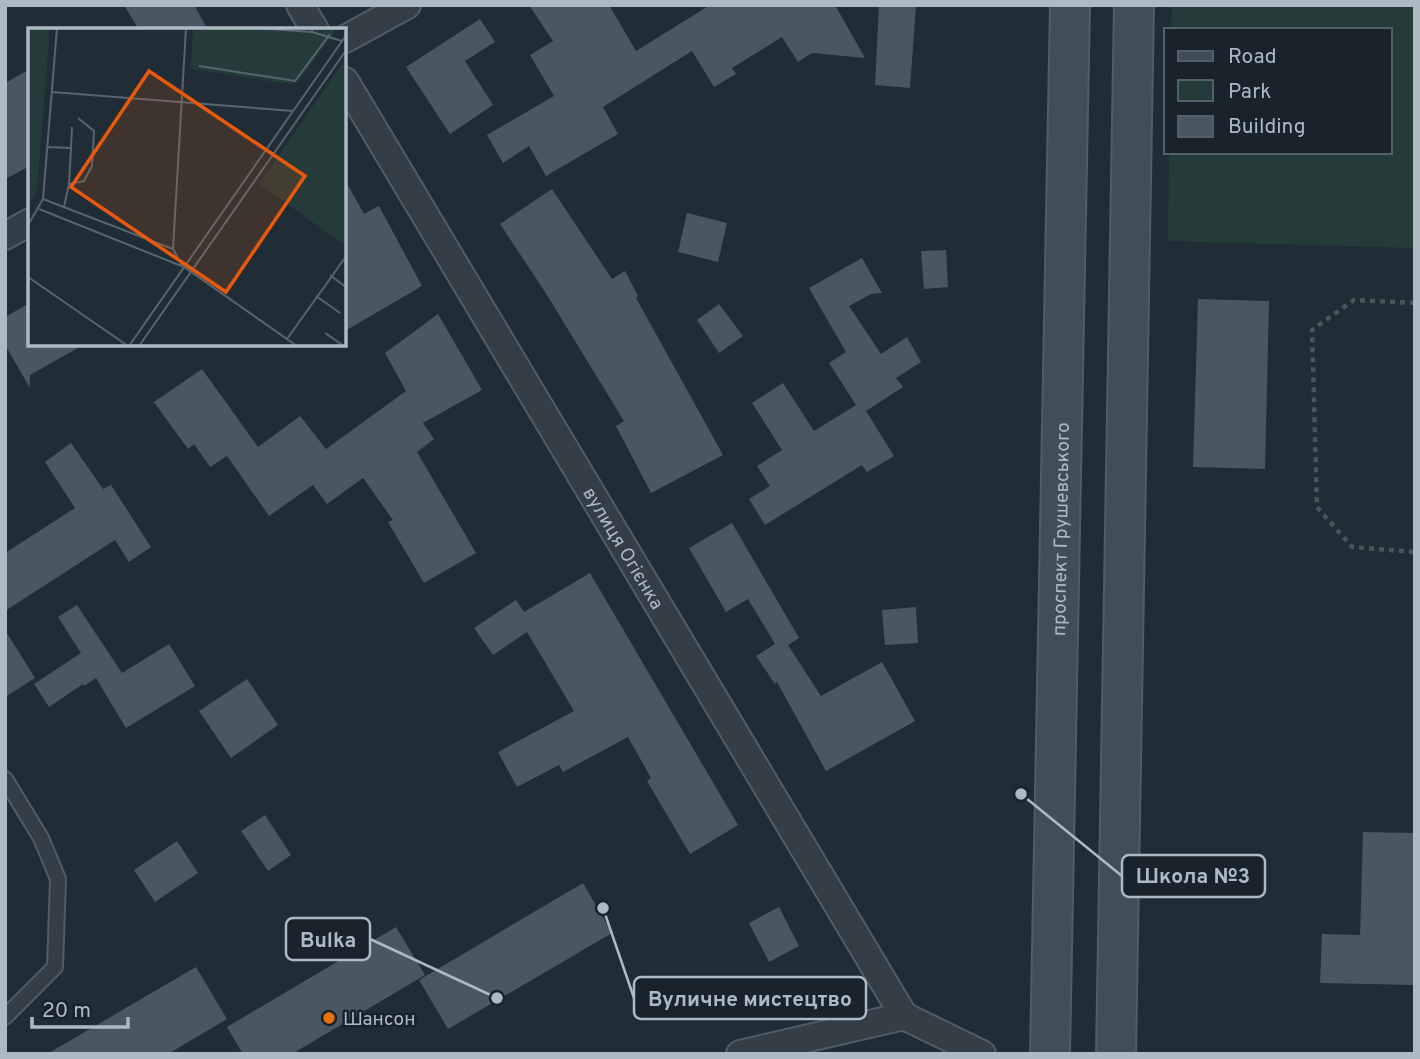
<svg xmlns="http://www.w3.org/2000/svg" width="1420" height="1059" font-family="Overpass,sans-serif">
<style>
.green{fill:#253b39}
.building{fill:#485762}
.lines{fill:none;stroke-linecap:round;stroke-linejoin:round}
.service-casing{stroke:#515c65;stroke-width:18}
.minor-casing{stroke:#515c65;stroke-width:30}
.secondary-casing{stroke:#515c65;stroke-width:42}
.path{stroke:#435857;stroke-width:4.5;stroke-dasharray:5 5;stroke-linecap:butt}
.service{stroke:#333e47;stroke-width:14}
.minor{stroke:#333e47;stroke-width:26}
.secondary{stroke:#414e5a;stroke-width:38}
.food-dot{fill:#e8710a;stroke:#19232b;stroke-width:2.5}
.labels{text-anchor:middle;stroke-width:5;stroke-linejoin:round;paint-order:stroke}
.street-label{font-size:19px;fill:#adb9c4;stroke:#19232b}
.poi-label{font-size:19px;fill:#adb9c4;stroke:#19232b;text-anchor:start}
.inset-road{fill:none;stroke:#58656f;stroke-width:2}
.view{fill:#e8590c;fill-opacity:0.15;stroke:#e8590c;stroke-width:3.5}
.inset-edge{fill:none;stroke:#adb9c4;stroke-width:3.5}
.leader{fill:none;stroke:#adb9c4;stroke-width:2.5}
.callout-dot{fill:#adb9c4;stroke:#19232b;stroke-width:2.5}
.callout{fill:#19232b;stroke:#adb9c4;stroke-width:2.5}
.callout-label{font-size:21px;text-anchor:middle;font-weight:bold;fill:#adb9c4}
</style>
<rect width="100%" height="100%" fill="#202d36"/>
<!-- green -->
<path class="green" d="M1172 5H1415V248L1168 241 1169 152H1390V30H1171Z"/>
<!-- building -->
<path class="building" d="M124 5H194L208 30H139Z
M529 5H609L636 51 710 5H835L865 58 812 53 798 62 782 37 732 68 736 74 714 87 692 51 603 107 618 134 546 176 529 146 503 163 487 135 554 96 530 55 553 41Z
M879 5H916L910 88 875 85Z
M480 19 495 42 465 61 493 105 450 134 406 67Z
M30 69V166L5 179V83Z
M345 180 364 214 379 206 422 286 345 331Z
M552 189 612 279 625 271 638 296 636 298 723 455 651 493 616 426 624 421 545 292 500 224Z
M687 213 727 223 718 262 678 252Z
M946 250 948 287 924 289 921 251Z
M862 258 882 293 871 294 849 306 881 354 907 337 921 362 896 378 903 387 866 411 894 456 867 472 862 465 765 525 749 499 770 486 757 466 782 450 752 403 783 383 814 431 856 405 829 363 846 352 809 288Z
M1198 299 1269 301 1265 469 1193 467Z
M30 303V345H83L30 375V388L5 345V317Z
M719 304 743 336 719 353 697 320Z
M438 314 482 390 423 423 434 439 417 452 476 553 424 583 388 522 393 520 363 478 327 504 313 485 269 516 227 456 210 467 194 444 188 449 154 402 202 369 258 447 300 416 326 449 406 391 385 353Z
M71 443 103 489 111 485 151 547 129 562 115 540 5 611V553L75 508 45 462Z
M732 523 799 638 788 645 821 696 882 662 915 721 826 771 777 682 775 684 756 656 775 644 748 599 726 612 689 548Z
M590 573 738 825 690 854 647 781 651 778 628 737 563 772 559 765 517 787 498 752 574 711 527 632 493 655 474 628 516 600 524 612Z
M77 605 122 673 169 644 195 686 126 728 96 678 84 686 83 684 49 707 34 684 81 653 58 617Z
M916 607 918 643 885 645 882 610Z
M5 630 35 678 5 697Z
M247 679 278 725 231 758 199 711Z
M265 815 291 855 268 871 241 831Z
M1363 832 1415 833V985L1320 983 1322 934 1360 935Z
M177 841 198 873 155 902 134 870Z
M583 883 612 933 448 1029 419 980Z
M779 907 799 946 769 962 749 923Z
M396 927 425 975 292 1054H243L227 1027Z
M196 967 227 1019 168 1054H47Z"/>
<g class="lines">
<defs>
<path id="service" d="M5 779 41 838 58 879 55 967 5 1017"/>
<g id="minor">
<path d="M300 5 315 30"/>
<path d="M345 39 407 5"/>
<path id="s1" d="M345 81 904 1016"/>
<path d="M5 236 30 222"/>
<path d="M740 1054 904 1016 982 1054"/>
</g>
<g id="secondary">
<path id="s2" d="M1050 1054 1070 5"/>
<path d="M1116 1054 1134 5"/>
</g>
</defs>
<!-- service casing -->
<use href="#service" class="service-casing"/>
<!-- minor casing -->
<use href="#minor" class="minor-casing"/>
<!-- secondary casing -->
<use href="#secondary" class="secondary-casing"/>
<!-- path -->
<path class="path" d="M1415 303 1354 300 1312 330 1317 507 1352 547 1415 552"/>
<!-- service -->
<use href="#service" class="service"/>
<!-- minor -->
<use href="#minor" class="minor"/>
<!-- secondary -->
<use href="#secondary" class="secondary"/>
</g>
<!-- markers -->
<circle class="food-dot" cx="329" cy="1018" r="7"/>
<g class="labels">
<!-- street labels -->
<g class="street-label">
<text dy="7" stroke="none"><textPath href="#s2" startOffset="525">проспект Грушевського</textPath></text>
<text dy="7" stroke="none"><textPath href="#s1" startOffset="544">вулиця Огієнка</textPath></text>
</g>
<!-- poi labels -->
<g class="poi-label">
<text x="343" y="1025">Шансон</text>
</g>
</g>
<!-- overview -->
<g transform="translate(28 28)">
<rect width="318" height="318" fill="#202d36"/>
<path d="M0 0H22L9 163 0 177ZM165 0H309L270 55 262 56 163 41ZM318 30V218L231 156Z" fill="#253b39"/>
<path class="inset-road" d="M225 0 284 4M284 0V4L314 13M171 38 267 53 302 6M24 64 265 83M20 119 43 120 41 156M43 120 44 99M15 171 145 221 155 239M36 179 41 156 56 153 64 138 66 103 50 90M11 181 156 239 269 318M0 197 15 171 29 0M145 221 158 0M302 247 319 260M0 249 100 318M288 268 312 285M297 305 316 318M259 311 319 227M101 318 319 6M111 318 319 21"/>
<path class="view" d="M121 43 277 148 198 264 43 159Z"/>
<rect width="318" height="318" class="inset-edge"/>
</g>
<!-- callouts -->
<path class="leader" d="M1021 794L1122 876M497 998L370 939M603 908L634 998"/>
<g class="callout-dot">
<circle cx="1021" cy="794" r="7"/>
<circle cx="497" cy="998" r="7"/>
<circle cx="603" cy="908" r="7"/>
</g>
<g class="callout">
<rect x="1122" y="855" width="143" height="42" rx="7"/>
<rect x="286" y="918" width="84" height="42" rx="7"/>
<rect x="634" y="977" width="232" height="42" rx="7"/>
</g>
<g class="callout-label">
<text x="1193" y="883">Школа №3</text>
<text x="328" y="947">Bulka</text>
<text x="750" y="1006">Вуличне мистецтво</text>
</g>
<!-- border -->
<rect width="1420" height="1059" fill="none" stroke="#adb9c4" stroke-width="14"/>
<!-- legend -->
<rect x="1164" y="28" width="228" height="126" fill="#19232b" stroke="#545f68" stroke-width="2"/>
<rect x="1178" y="51" width="35" height="10" fill="#414e5a" stroke="#545f68" stroke-width="2"/>
<text x="1228" y="63" font-size="21" fill="#adb9c4">Road</text>
<rect x="1178" y="80" width="35" height="21" fill="#253b39" stroke="#545f68" stroke-width="2"/>
<text x="1228" y="98" font-size="21" fill="#adb9c4">Park</text>
<rect x="1178" y="116" width="35" height="21" fill="#485762" stroke="#545f68" stroke-width="2"/>
<text x="1228" y="133" font-size="21" fill="#adb9c4">Building</text>
<!-- scale -->
<path d="M32 1017v10h96v-10" fill="none" stroke="#adb9c4" stroke-width="3.5"/>
<text x="42" y="1017" font-size="21" fill="#adb9c4" stroke="#19232b" stroke-width="5" paint-order="stroke">20 m</text>
</svg>
